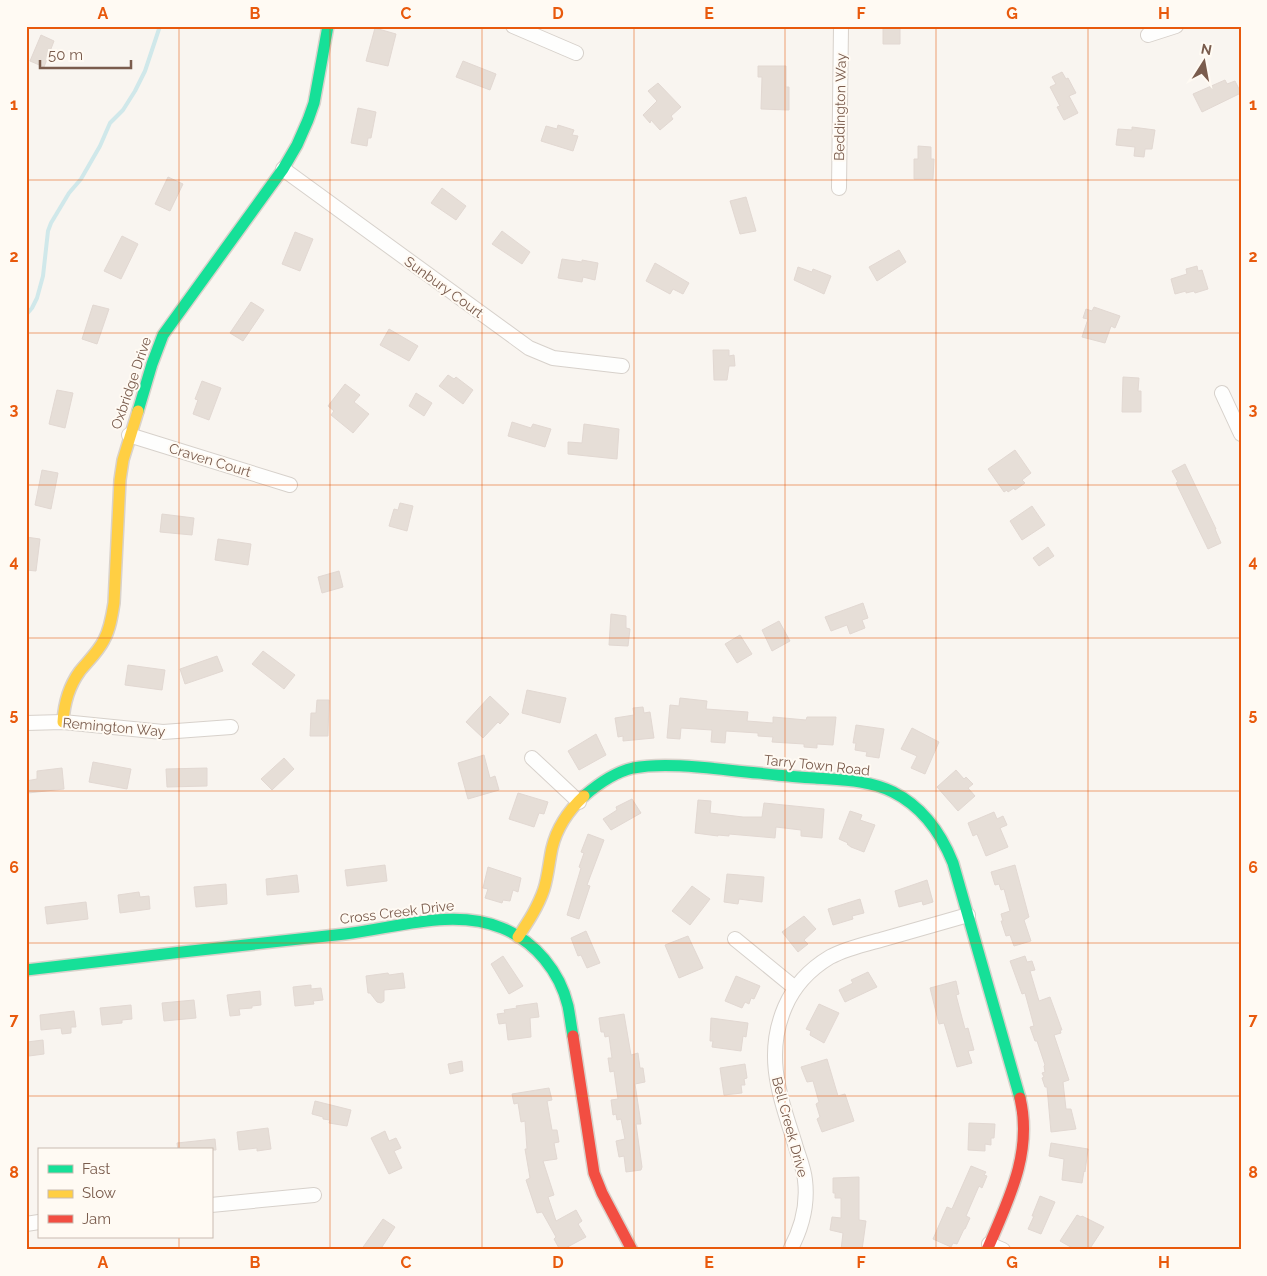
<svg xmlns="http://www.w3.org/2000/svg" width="1267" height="1276" font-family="Raleway,sans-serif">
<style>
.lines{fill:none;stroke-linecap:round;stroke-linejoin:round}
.stream{stroke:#d0e8ea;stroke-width:4}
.building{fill:#e6ded7;stroke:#e2d8d2}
.street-casing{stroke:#d7d1cb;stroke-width:16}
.fast-casing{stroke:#d9d2cb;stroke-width:14}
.slow-casing{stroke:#d9d2cb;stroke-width:14}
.jam-casing{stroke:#d9d2cb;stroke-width:14}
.street{stroke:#fefefd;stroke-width:14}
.fast{stroke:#16e098;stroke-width:11}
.slow{stroke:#ffcf43;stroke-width:11}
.jam{stroke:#f24e42;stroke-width:11}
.grid{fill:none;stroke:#e8590c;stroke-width:1;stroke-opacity:0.55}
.labels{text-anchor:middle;stroke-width:4;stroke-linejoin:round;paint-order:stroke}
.street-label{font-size:14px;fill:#7a5c4d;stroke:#fffaf3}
.neatline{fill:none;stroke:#e8590c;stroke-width:2}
.grid-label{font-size:16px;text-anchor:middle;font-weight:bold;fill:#e8590c}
</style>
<rect width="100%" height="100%" fill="#f9f5f0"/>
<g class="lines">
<!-- stream -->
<path class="stream" d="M26 315 32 308 37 298 43 276 48 231 51 223 69 193 81 179 100 146 110 123 123 110 135 91 145 71 160 26"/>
</g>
<!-- building -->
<path class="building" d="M883 26H900V44H883Z
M375 28 396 34 388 66 366 61Z
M41 35 54 41 44 67 30 61Z
M463 61 496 74 490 90 456 77Z
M758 66H786V87H789V110L761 109 762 77H758Z
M1062 72 1066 79 1068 78 1076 93 1069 96 1078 113 1064 120 1057 107 1060 106 1050 87 1056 84 1052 77Z
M1225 80 1227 84 1235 81 1241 93 1202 112 1193 94Z
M658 83 681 107 671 116 673 119 660 130 651 120 650 123 643 115 657 101 648 91Z
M358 108 376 112 371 138H368L367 146 351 143Z
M558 125 574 130 572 135 578 136 573 151 541 141 546 126 557 129Z
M1132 127 1155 130 1152 149H1145L1144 157 1134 156 1135 147 1116 145 1118 129 1132 130Z
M918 146 931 147V159H934L933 179H914V159H918Z
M168 177 183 184 170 211 155 204Z
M442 188 466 206 456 220 431 203Z
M746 197 756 231 740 234 730 201Z
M502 231 530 252 522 264 492 244Z
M295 232 313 239 300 271 282 264Z
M122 236 138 244 121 279 104 271Z
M899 250 906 262 877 281 869 267Z
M562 259 582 262V260L598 263 595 280 583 277 582 282 558 278Z
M655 263 689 283 683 294 673 289 670 294 646 281Z
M1197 266 1198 271 1202 270 1208 289 1195 293 1194 291 1186 293V291L1175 294 1171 279 1187 274 1186 269Z
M798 267 812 272 813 269 831 276 824 294 794 280Z
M251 302 264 310 243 341 230 333Z
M93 305 109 309 97 344 82 339Z
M1094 307 1120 316 1115 328 1111 326 1105 343 1082 337 1088 319 1083 318 1086 309 1092 311Z
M389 329 418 346 409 361 380 345Z
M713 350H729V356L734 355 735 366H729L727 380H714Z
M448 375 454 379 456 377 473 390 463 404 439 386Z
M1123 377 1139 378 1138 391H1141V412H1122Z
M202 381 221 388 209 420 193 414 198 400 195 399Z
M345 384 360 395 354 402 369 414 353 433 331 415 334 411 328 406Z
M57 390 73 393 65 428 49 424Z
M416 393 432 403 424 416 409 406Z
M512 422 531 428 533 424 551 429 545 447 508 436Z
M584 424 619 429 617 459 568 454V442L582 443Z
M1015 450 1031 473 1022 480 1025 483 1015 490 1014 488 1008 492 1007 490 1004 492 988 469Z
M1185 464 1216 529H1215L1221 543 1208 549 1176 483 1178 482 1172 471Z
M42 470 58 473 51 509 35 505Z
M400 503 413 506 407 531 389 526 394 509 398 510Z
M1032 506 1045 525 1022 540 1010 521Z
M162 514 194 518 192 535 160 532Z
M26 537 40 539 36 571 26 570Z
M218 539 251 544 248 565 215 560Z
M1048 547 1054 556 1039 566 1033 558Z
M339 571 343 587 322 593 318 577Z
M863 603 868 618 862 620 865 628 850 634 847 625 831 631 825 617Z
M611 614 626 616V628L630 629 628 646 609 645Z
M779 621 790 641 772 651 762 630Z
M740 635 752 654 737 663 725 644Z
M263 651 295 675 284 689 252 664Z
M217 656 223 671 185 684 180 669Z
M128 665 165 670 162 690 125 685Z
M527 690 566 698 560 723 522 713Z
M490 696 509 714 500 724 498 722 483 738 466 722Z
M680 698 707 701 706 709 748 712 747 721 773 723V717L806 720 807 717H836L833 745 817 744V748L804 747V744L772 742 773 737 758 736V733L726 731 725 743 711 742 712 730 681 728 680 739 667 738 670 705 679 706Z
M317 700H329L328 736H310L311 713H316Z
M643 707 644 713 650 712 654 738 623 741V736L618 737 615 718 634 715 633 708Z
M856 725 884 729 879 758 866 756 867 752 855 750 856 743H853Z
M912 728 939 742 925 774 911 768 917 756 901 749Z
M596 734 606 755 579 770 568 751Z
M484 755 490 778 495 776 499 790 468 799 458 763Z
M284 758 294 769 272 790 261 779Z
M93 762 131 769 127 789 89 782Z
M62 768 64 789 28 793 26 781 37 779V771Z
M207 768V786L167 787 166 769Z
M956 770 964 779 966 777 973 784 968 788 975 796 958 811 937 787Z
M518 793 548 802 544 814 539 813 534 827 509 819Z
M632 799 641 813 611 830 603 819 617 810 616 807Z
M698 800 711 801 710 813 743 817H762L764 803 824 809 822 838 801 836V830L776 827 775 838 729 834V836L718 835V836L695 833Z
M850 811 862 815 860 820 875 825 864 852 851 847 847 844 848 843 839 839Z
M994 812 997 819 1003 816 1007 825 1000 828 1008 847 986 856 977 834 973 836 968 823Z
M588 834 604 840 587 885 590 886 579 919 567 915 581 868 579 867 584 853 581 852Z
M385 865 387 881 347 886 345 870Z
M1015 865 1029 917 1024 920 1031 941 1014 946 1010 935 1006 936 1001 921H1003L1001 914 1010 911 1004 889 1001 890 999 884 995 885 991 872Z
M488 867 521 878 518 892 513 890 510 901 503 900 502 903 485 898 488 889 483 888Z
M727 874 764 877 762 902 739 899 738 904 724 902Z
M297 875 299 892 267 895 266 879Z
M927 880 933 902 923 905 922 901 899 907 895 891Z
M226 884 227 904 196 907 194 887Z
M692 886 710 899 690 925 672 911Z
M139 892 140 897 149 896 150 909 120 913 118 895Z
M860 899 864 913 852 916 853 919 833 925 828 909Z
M86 902 88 919 47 924 45 907Z
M804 916 816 929 804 940 808 944 798 952 782 932Z
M586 931 600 963 587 968 581 955 578 956 571 938Z
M688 936 703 968 679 978 665 945Z
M503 956 523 986 509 994 491 964Z
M1025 956 1027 962 1032 961 1035 970 1030 971 1039 1001 1050 997 1062 1030H1060L1061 1033 1054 1035 1069 1080 1063 1082 1066 1109H1071L1076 1129 1051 1132 1047 1087H1045L1042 1078 1044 1077 1042 1073 1045 1072 1044 1066 1045 1065 1037 1041H1035L1030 1027 1034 1026 1025 993 1022 994 1010 961Z
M868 972 877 987 845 1002 839 990 853 983 851 980Z
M388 973 389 975 403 973 405 988 384 990V1001L381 1003 377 1002 370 993H368L366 976Z
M736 976 760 986 754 999 751 998 749 1004 745 1002 742 1008 725 1001Z
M956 981 959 994 956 995 965 1029 968 1028 974 1050 968 1051 972 1063 957 1067 944 1023 939 1024 930 988Z
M311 985V989L321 988 323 1000 313 1001 314 1004 295 1006 293 987Z
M260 991 261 1005 252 1006V1008L239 1009 240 1015 230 1016 227 995Z
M194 1000 196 1018 164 1021 162 1003Z
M537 1003 539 1017 530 1018 531 1037 508 1040 506 1023 499 1024 497 1014 505 1013 504 1010 517 1008 516 1006Z
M819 1004 839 1013 824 1043 810 1035 811 1031 806 1029Z
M131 1005 132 1019 122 1020V1023L102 1025 100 1008Z
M74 1011 76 1027H71V1033L62 1034 61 1028 41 1030 40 1015Z
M624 1014 631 1055 638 1053 640 1068H643L645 1082 635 1084 641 1124H636L642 1167 641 1170 626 1172 624 1156 619 1157 616 1141 625 1139 621 1119 617 1120 616 1114 613 1115 611 1100 618 1099 614 1071 610 1072 608 1058H612L609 1036 605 1037 604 1032H601L599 1018Z
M711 1018 748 1023 746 1037 743 1036 741 1051 712 1047 713 1041H710Z
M43 1040 44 1054 29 1056 27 1042Z
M827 1059 838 1096 845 1094 854 1121 822 1132 817 1119 820 1117 816 1104 819 1102 813 1081 807 1082 801 1067Z
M462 1061 463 1071 450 1074 448 1064Z
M745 1064 747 1078 744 1079 745 1085H741L742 1093 724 1095 720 1068Z
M549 1088 552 1100 547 1101 552 1130H557L559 1142 554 1143 557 1159 543 1161 554 1195 548 1197 556 1221 576 1210 582 1221 578 1224 586 1237 562 1250H560L554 1239 556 1237 542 1212 537 1213 526 1180 530 1178 525 1149H527L525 1121 521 1122 518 1103 514 1104 512 1094Z
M315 1101 351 1110 347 1126 329 1123 330 1120 323 1119V1117L312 1114Z
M969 1123 995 1124 994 1138H991V1145L985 1144V1151L968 1150Z
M268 1128 271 1149 257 1151V1148L239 1150 237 1132Z
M385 1131 389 1141 396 1138 401 1148 394 1151 402 1168 389 1174 371 1138Z
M215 1139 216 1150H178L177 1143Z
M1051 1143 1088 1149 1085 1172 1084 1171 1082 1183 1062 1180 1064 1159 1049 1156Z
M971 1166 986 1172 984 1175 987 1176 982 1188 979 1186 966 1216 970 1218 965 1229H964L957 1244 953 1243 951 1247 933 1239 947 1207 952 1209Z
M859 1177V1220L866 1221 862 1250H841L843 1233 830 1230 832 1217 841 1218V1198H835V1193H833V1178Z
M1040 1196 1055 1202 1041 1234 1028 1229 1034 1216H1032Z
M1077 1215 1081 1217 1082 1216 1104 1227 1089 1250H1076L1060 1241Z
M383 1219 395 1227 380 1250H361Z"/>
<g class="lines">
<defs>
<path id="street" d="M513 26 576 53
M1148 35 1176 26
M283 169 529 348 553 358 622 366
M839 188 841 26
M1222 393 1241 434
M129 435 290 485
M26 723 63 722 163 732 231 727
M532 758 579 802
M735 939 795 988
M211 1205 314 1195
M26 1224 39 1222
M989 1244 1003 1250
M790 1250C802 1228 808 1205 805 1180 804 1168 798 1155 795 1144 780 1096 764 1056 785 1007 794 986 810 969 830 957 847 948 866 944 884 939 912 931 940 923 968 915"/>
<path id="fast" d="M138 411 152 364 163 335 283 169 297 145 308 120 314 103 328 26
M584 796C598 784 615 772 633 768 669 761 721 770 758 773 777 775 796 777 815 778 841 780 869 780 893 792 923 807 941 833 953 863L1020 1098
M26 970C132 958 239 945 345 934 396 928 453 908 502 928 535 941 560 972 568 1006 570 1016 571 1026 573 1036"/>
<path id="slow" d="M63 722C64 704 69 686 80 671 88 661 98 652 104 640 110 629 112 616 114 603L120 480 123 460 138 411
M518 937C528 922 538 907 544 889 548 876 549 862 552 848 557 827 569 810 584 796"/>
<path id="jam" d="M573 1036 594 1173 602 1193 632 1250
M987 1250C1008 1201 1033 1153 1020 1098"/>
</defs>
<!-- street casing -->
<use href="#street" class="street-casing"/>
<!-- fast casing -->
<use href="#fast" class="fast-casing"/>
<!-- slow casing -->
<use href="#slow" class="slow-casing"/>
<!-- jam casing -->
<use href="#jam" class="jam-casing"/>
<!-- street -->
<use href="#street" class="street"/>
<!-- fast -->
<use href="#fast" class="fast"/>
<!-- slow -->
<use href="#slow" class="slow"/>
<!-- jam -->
<use href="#jam" class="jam"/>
</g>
<!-- grid -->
<path class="grid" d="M179 26V1150M330 26V1250M482 26V1250M634 26V1250M785 26V1250M936 26V1250M1088 26V1250M26 180H1241M26 333H1241M26 485H1241M26 638H1241M26 791H1241M26 943H1241M26 1096H1241M179 1237V1250"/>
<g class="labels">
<!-- street labels -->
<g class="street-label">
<text transform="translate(840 107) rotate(-89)" y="5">Beddington Way</text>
<text transform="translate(444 287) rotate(36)" y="5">Sunbury Court</text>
<text transform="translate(131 383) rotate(-71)" y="5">Oxbridge Drive</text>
<text transform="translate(210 460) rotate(17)" y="5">Craven Court</text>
<text transform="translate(114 727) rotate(5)" y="5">Remington Way</text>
<text transform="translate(817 765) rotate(6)" y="5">Tarry Town Road</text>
<text transform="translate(397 912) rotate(-7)" y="5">Cross Creek Drive</text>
<text transform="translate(790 1127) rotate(75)" y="5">Bell Creek Drive</text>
</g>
</g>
<!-- border -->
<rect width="1267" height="1276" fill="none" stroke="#fffaf3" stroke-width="55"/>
<!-- legend -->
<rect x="38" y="1148" width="175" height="90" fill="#fffaf3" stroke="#cabbb1"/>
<rect x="48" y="1165" width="25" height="8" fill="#16e098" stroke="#cabbb1"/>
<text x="82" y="1174" font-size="15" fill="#7a5c4d">Fast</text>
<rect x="48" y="1190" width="25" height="8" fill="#ffcf43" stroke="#cabbb1"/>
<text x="82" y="1198" font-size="15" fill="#7a5c4d">Slow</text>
<rect x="48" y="1215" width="25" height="8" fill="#f24e42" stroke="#cabbb1"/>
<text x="82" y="1224" font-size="15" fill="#7a5c4d">Jam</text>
<!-- north arrow -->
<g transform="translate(1204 62) rotate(11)" stroke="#fffaf3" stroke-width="4" paint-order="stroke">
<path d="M0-4L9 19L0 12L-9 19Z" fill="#7a5c4d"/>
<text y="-8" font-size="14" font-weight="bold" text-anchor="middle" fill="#7a5c4d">N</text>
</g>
<!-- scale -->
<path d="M40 60v8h91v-8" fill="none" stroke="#7a5c4d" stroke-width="2.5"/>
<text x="48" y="60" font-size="15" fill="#7a5c4d" stroke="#fffaf3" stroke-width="4" paint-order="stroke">50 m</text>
<rect x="28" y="28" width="1212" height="1220" class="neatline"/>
<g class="grid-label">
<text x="103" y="19">A</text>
<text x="255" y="19">B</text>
<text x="406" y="19">C</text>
<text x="558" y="19">D</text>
<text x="709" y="19">E</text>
<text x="861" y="19">F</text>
<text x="1012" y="19">G</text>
<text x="1164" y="19">H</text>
<text x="14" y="110">1</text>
<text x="1253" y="110">1</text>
<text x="14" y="262">2</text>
<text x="1253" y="262">2</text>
<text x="14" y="415">3</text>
<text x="1253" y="415">3</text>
<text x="14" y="567">4</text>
<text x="1253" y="567">4</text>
<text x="14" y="720">5</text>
<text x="1253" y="720">5</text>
<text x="14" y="873">6</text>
<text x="1253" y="873">6</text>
<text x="14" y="1025">7</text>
<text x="1253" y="1025">7</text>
<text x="14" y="1178">8</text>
<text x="1253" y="1178">8</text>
<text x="103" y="1268">A</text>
<text x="255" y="1268">B</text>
<text x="406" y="1268">C</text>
<text x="558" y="1268">D</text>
<text x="709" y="1268">E</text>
<text x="861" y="1268">F</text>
<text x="1012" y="1268">G</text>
<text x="1164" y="1268">H</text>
</g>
</svg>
